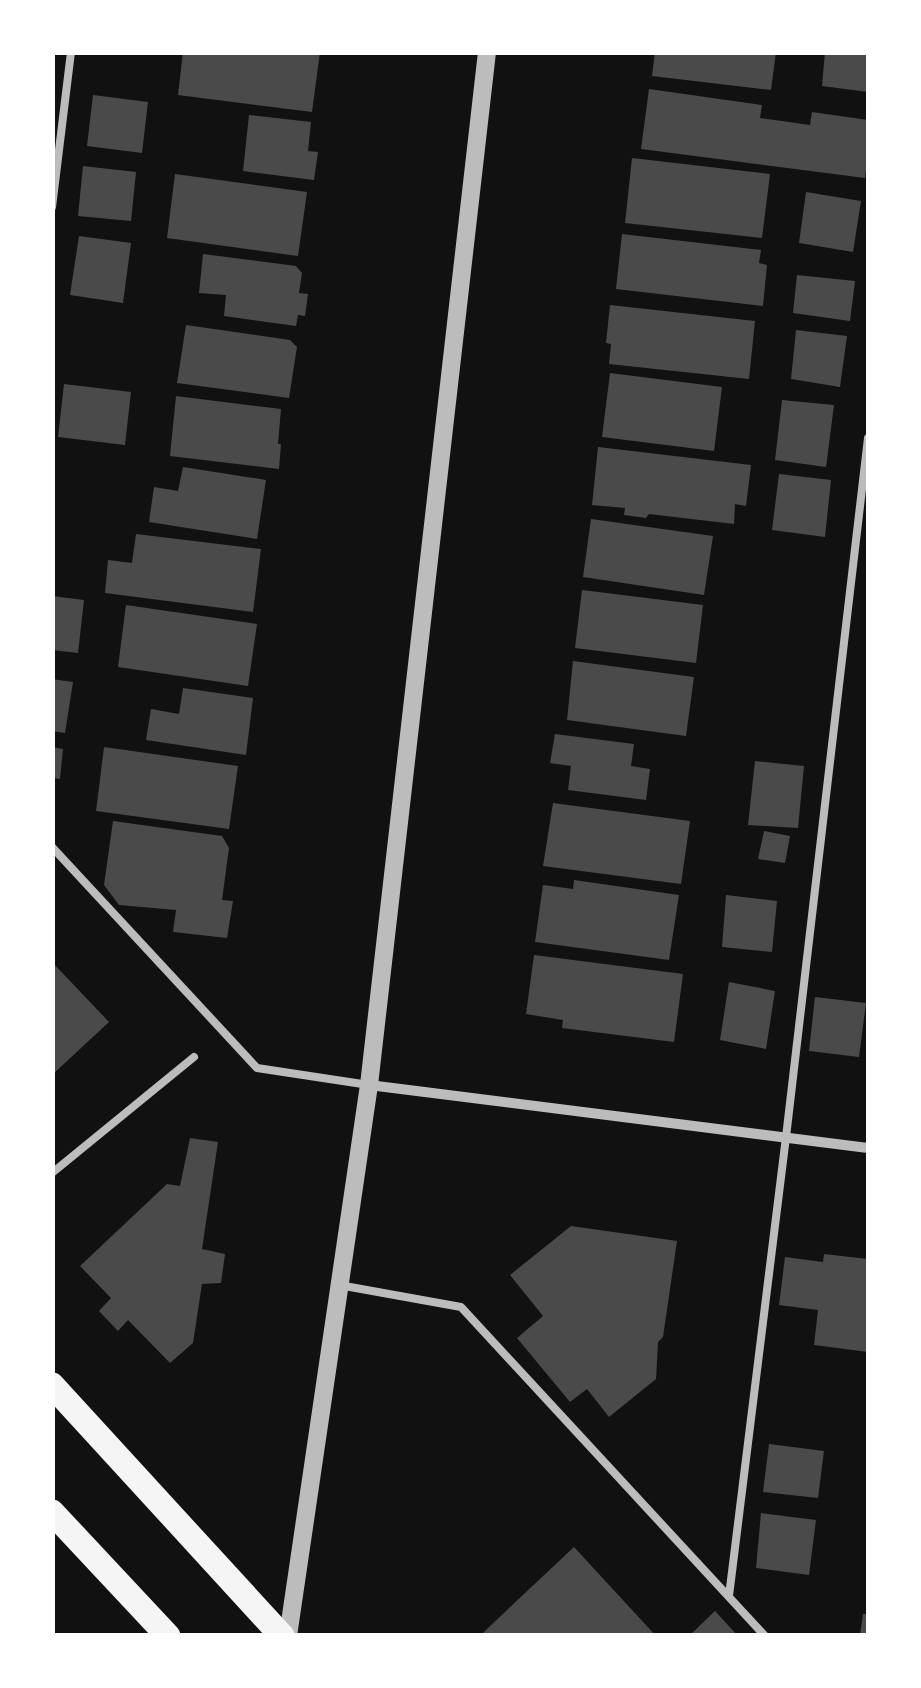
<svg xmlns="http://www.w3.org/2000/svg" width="921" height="1688" font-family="'Fira Sans',sans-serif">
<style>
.building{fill:#4a4a4a}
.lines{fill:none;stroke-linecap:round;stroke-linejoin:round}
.service{stroke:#bcbcbc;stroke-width:8}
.minor{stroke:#bcbcbc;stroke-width:10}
.tertiary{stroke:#bcbcbc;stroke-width:18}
.primary{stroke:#f5f5f5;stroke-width:25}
</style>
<rect width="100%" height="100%" fill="#111"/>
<!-- building -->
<path class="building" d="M183 52H320L312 112 178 95Z
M655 52H776L771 90 652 76Z
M825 52H868V92L822 86Z
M649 89 762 105 760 118 810 125 812 112 868 120V152L865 178 641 149Z
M93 95 148 102 142 153 87 146Z
M249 115 311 122 308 151 318 152 314 180 243 171Z
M632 158 770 174 762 238 625 223Z
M83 166 136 172 131 221 78 216Z
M175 174 307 192 298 256 167 238Z
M806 192 861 201 853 252 799 243Z
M622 234 761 250 759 263 767 265 763 306 616 289Z
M79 236 131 243 123 303 70 295Z
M203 254 296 266 302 273 299 293 308 294 305 316 298 315 296 326 224 316 226 295 199 293Z
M797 275 855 281 850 321 793 313Z
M610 305 755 321 749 379 609 364 611 344 606 343Z
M186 325 290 340 297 347 289 398 177 383Z
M796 330 847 336 840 387 791 379Z
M610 373 722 387 714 451 602 437Z
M64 384 131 392 125 445 58 437Z
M176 396 281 409 278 444H281L279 469 170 456Z
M782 400 834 405 826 467 775 460Z
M598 447 751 465 746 506 735 504 734 524 649 514 646 518 624 515 625 508 592 505Z
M183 467 266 480 257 539 149 522 154 487 178 491Z
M779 474 831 480 825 537 772 530Z
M591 519 713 536 704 595 583 577Z
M136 534 261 549 253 612 105 593 108 560 132 563Z
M582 590 703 605 696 663 575 648Z
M52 596 84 600 78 653 52 650Z
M126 605 257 624 248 686 118 667Z
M573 661 694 677 686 736 567 720Z
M52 679 73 682 65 733 52 731Z
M183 688 253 698 246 755 146 740 151 709 179 714Z
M555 734 634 744 631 766 650 769 646 800 568 790 571 766 550 763Z
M52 747 63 749 60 779 52 778Z
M104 747 238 766 229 829 96 811Z
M755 761 804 766 798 828 748 825Z
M553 803 690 821 681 884 543 866Z
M113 821 222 836 229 848 222 900 233 901 227 938 173 932 176 910 119 905 104 885Z
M764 831 790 836 785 863 758 859Z
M574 880 679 895 669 960 535 942 543 885 573 889Z
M726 895 777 901 772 952 722 947Z
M534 955 683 974 674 1042 562 1028 563 1020 526 1014Z
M52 962 109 1022 52 1075Z
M729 982 775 991 766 1049 720 1040Z
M815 997 866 1003 859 1057 809 1051Z
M190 1138 218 1142 202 1249 225 1254 221 1283 202 1284 193 1343 170 1363 128 1320 118 1331 99 1311 111 1298 80 1266 167 1184 180 1186Z
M571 1226 677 1241 663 1337 658 1342 656 1379 609 1417 587 1389 570 1402 517 1338 543 1316 510 1275Z
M824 1254 868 1259V1352L814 1345 818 1310 779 1305 785 1257 823 1262Z
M769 1444 824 1451 818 1498 763 1492Z
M761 1513 816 1520 809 1575 756 1568Z
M574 1547 656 1636H480L489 1627Z
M715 1611 738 1636H689Z
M863 1614H868V1636H860Z"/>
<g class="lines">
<!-- service -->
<path class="service" d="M52 207 71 52
M52 847 257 1068 369 1085
M52 1173 194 1057
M339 1285 461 1307 765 1636
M729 1596 786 1137 868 438"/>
<!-- minor -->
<path class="minor" d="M369 1085 868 1148"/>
<!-- tertiary -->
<path class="tertiary" d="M288 1636 369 1085 487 52"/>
<!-- primary -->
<path class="primary" d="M52 1385 282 1636
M52 1512 168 1636"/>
</g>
<!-- border -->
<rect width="921" height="1688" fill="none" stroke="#ffffff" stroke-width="110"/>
</svg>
